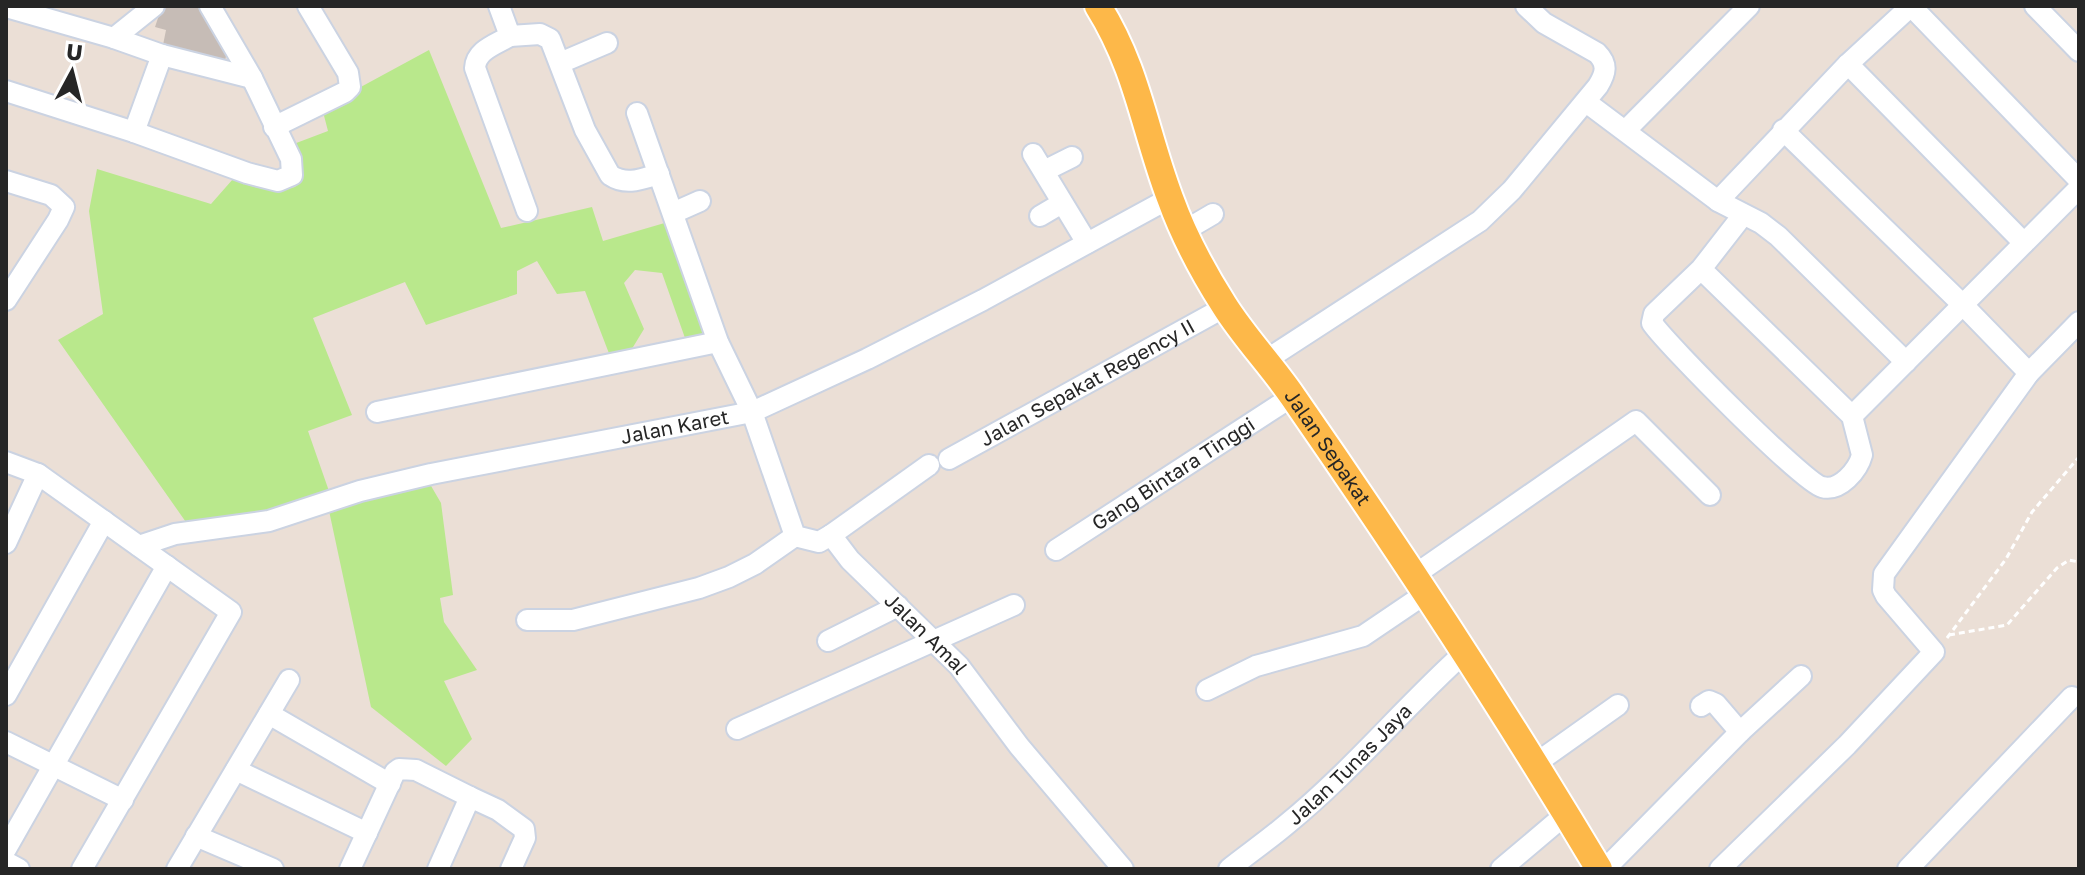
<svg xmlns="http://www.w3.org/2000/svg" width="2085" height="875" font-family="'Golos Text',sans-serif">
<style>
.green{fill:#b9e88c}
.building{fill:#c6bcb6}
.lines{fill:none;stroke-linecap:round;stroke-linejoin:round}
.minor-casing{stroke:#cbd3e2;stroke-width:24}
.major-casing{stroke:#fff;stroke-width:30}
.path{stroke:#fff;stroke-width:3;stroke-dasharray:6 4;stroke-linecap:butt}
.minor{stroke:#fff;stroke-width:20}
.major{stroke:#fdb849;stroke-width:26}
.labels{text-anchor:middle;stroke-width:6;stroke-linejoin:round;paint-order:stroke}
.street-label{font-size:20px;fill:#262626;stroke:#fff}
</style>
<rect width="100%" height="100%" fill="#ebdfd6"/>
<!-- green -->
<path class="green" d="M429 50 501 228 592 207 603 241 668 222 712 333 685 338 662 273 635 270 624 283 644 329 630 352 610 356 585 291 557 294 537 261 517 271V294L426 325 405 282 313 318 352 415 308 431 330 494 298 507 188 525 58 340 103 314 89 211 97 169 211 204 233 179C255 189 271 192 295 187L300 177 291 145 328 131 322 108Z
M427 479 441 503 453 595 440 598 444 622 477 670 444 681 472 739 446 766 371 707 328 506Z"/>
<!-- building -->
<path class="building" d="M162 6H204L229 45 224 64 163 45 166 30 155 27Z"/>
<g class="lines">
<defs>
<g id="minor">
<path d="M499 6 510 36C495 45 476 50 475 68L527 211"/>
<path d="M1911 6 2079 180"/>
<path d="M2035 6 2079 51"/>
<path d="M6 7 114 38 162 55 252 78"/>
<path d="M510 36 540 34 550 39 585 130 610 175C626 186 642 179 659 174"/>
<path d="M114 38 154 6"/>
<path d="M560 63 607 43"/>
<path d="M1848 64 2024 243"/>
<path d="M6 91 134 132 247 173 278 181 292 175 291 159 252 78 210 6"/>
<path d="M1586 102 1718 201 1761 223 1778 236 1906 362"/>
<path id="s1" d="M637 113 718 342 752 412 795 536 819 542 831 535 850 560 959 666 1019 746 1123 869"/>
<path d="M274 127 345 92 350 87 348 73 308 6"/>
<path d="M1626 130 1749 6"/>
<path d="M1783 130 1963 305 2029 373"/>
<path d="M134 132 162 55"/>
<path d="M1033 154 1087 243"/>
<path d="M1044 171 1072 157"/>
<path d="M6 181 51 195 64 207 58 220 6 300"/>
<path d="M1718 201 1848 64 1911 6"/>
<path d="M673 213 700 201"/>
<path d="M1040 216 1062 203"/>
<path d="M1184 231 1213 214"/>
<path d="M1701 269 1852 416 1862 455C1858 470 1840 492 1822 487 1804 483 1667 345 1652 323L1654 314 1701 269 1743 215"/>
<path d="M1266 360 1480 221 1512 190 1598 86C1606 73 1608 64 1597 53L1544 23 1526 6"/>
<path d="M377 412 718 342"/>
<path d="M1852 416 2079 188"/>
<path id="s2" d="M949 459 1225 307"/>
<path d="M6 462 38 474 231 612 82 869"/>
<path d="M831 535 929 465"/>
<path d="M6 543 38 474"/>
<path id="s3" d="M139 546 175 534 269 521 360 491 431 474 752 412 867 359 983 300 1170 198"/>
<path id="s4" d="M1056 550 1293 396"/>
<path d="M1413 576 1636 421 1710 495"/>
<path d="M527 620H573L699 588 729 577 755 564 795 536"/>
<path d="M828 641 898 606"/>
<path d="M1207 690 1256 666 1363 636 1425 594"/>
<path d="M6 695 104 521"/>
<path d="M1701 706 1709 701 1716 704 1740 732"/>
<path d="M269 714 390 784"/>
<path d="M737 729 1014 605"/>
<path d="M6 742 123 800"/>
<path d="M1535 764 1618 705"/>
<path d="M236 770 367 833"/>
<path d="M196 836 273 869"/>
<path d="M6 849 167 566"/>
<path d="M6 862 19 869"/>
<path d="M177 869 289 680"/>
<path d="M350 869 395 772 399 769 416 770 470 797"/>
<path d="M438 869 470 797 498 810 524 829 525 838 511 869"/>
<path id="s5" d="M1229 869C1248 854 1268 840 1287 824 1351 772 1403 708 1464 653"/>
<path d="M1501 869 1566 814"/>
<path d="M1605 869 1740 732 1801 676"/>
<path d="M1720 869 1847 745 1934 652 1886 596 1883 590 1884 574 2029 373 2079 322"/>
<path d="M1908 869 2072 697"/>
</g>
<g id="major">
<path id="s6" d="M1098 6C1138 70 1144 129 1170 198 1183 234 1203 272 1224 305 1244 337 1272 366 1293 397 1400 551 1503 708 1599 869"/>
</g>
</defs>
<!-- minor casing -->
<use href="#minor" class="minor-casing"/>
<!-- major casing -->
<use href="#major" class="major-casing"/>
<!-- path -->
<path class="path" d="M1949 635 2007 625 2057 568 2069 560 2079 562
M1947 638 2006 559 2032 512 2079 457"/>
<!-- minor -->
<use href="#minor" class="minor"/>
<!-- major -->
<use href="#major" class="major"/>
</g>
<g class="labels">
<!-- street labels -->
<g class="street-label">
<text dy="7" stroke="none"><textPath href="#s2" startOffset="158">Jalan Sepakat Regency II</textPath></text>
<text dy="7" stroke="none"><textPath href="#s3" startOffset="550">Jalan Karet</textPath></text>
<text dy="7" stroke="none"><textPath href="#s6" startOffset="502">Jalan Sepakat</textPath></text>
<text dy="7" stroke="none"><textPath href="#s4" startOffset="140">Gang Bintara Tinggi</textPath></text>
<text dy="7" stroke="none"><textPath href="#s1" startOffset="628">Jalan Amal</textPath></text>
<text dy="7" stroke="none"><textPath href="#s5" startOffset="160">Jalan Tunas Jaya</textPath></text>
</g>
</g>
<!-- border -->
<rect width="2085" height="875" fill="none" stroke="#262626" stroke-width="16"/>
<!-- north arrow -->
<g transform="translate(72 72) rotate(7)" stroke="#ffffff" stroke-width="6" paint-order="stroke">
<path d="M0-6L14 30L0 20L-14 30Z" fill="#262626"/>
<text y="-12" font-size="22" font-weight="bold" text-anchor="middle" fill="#262626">U</text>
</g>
</svg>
